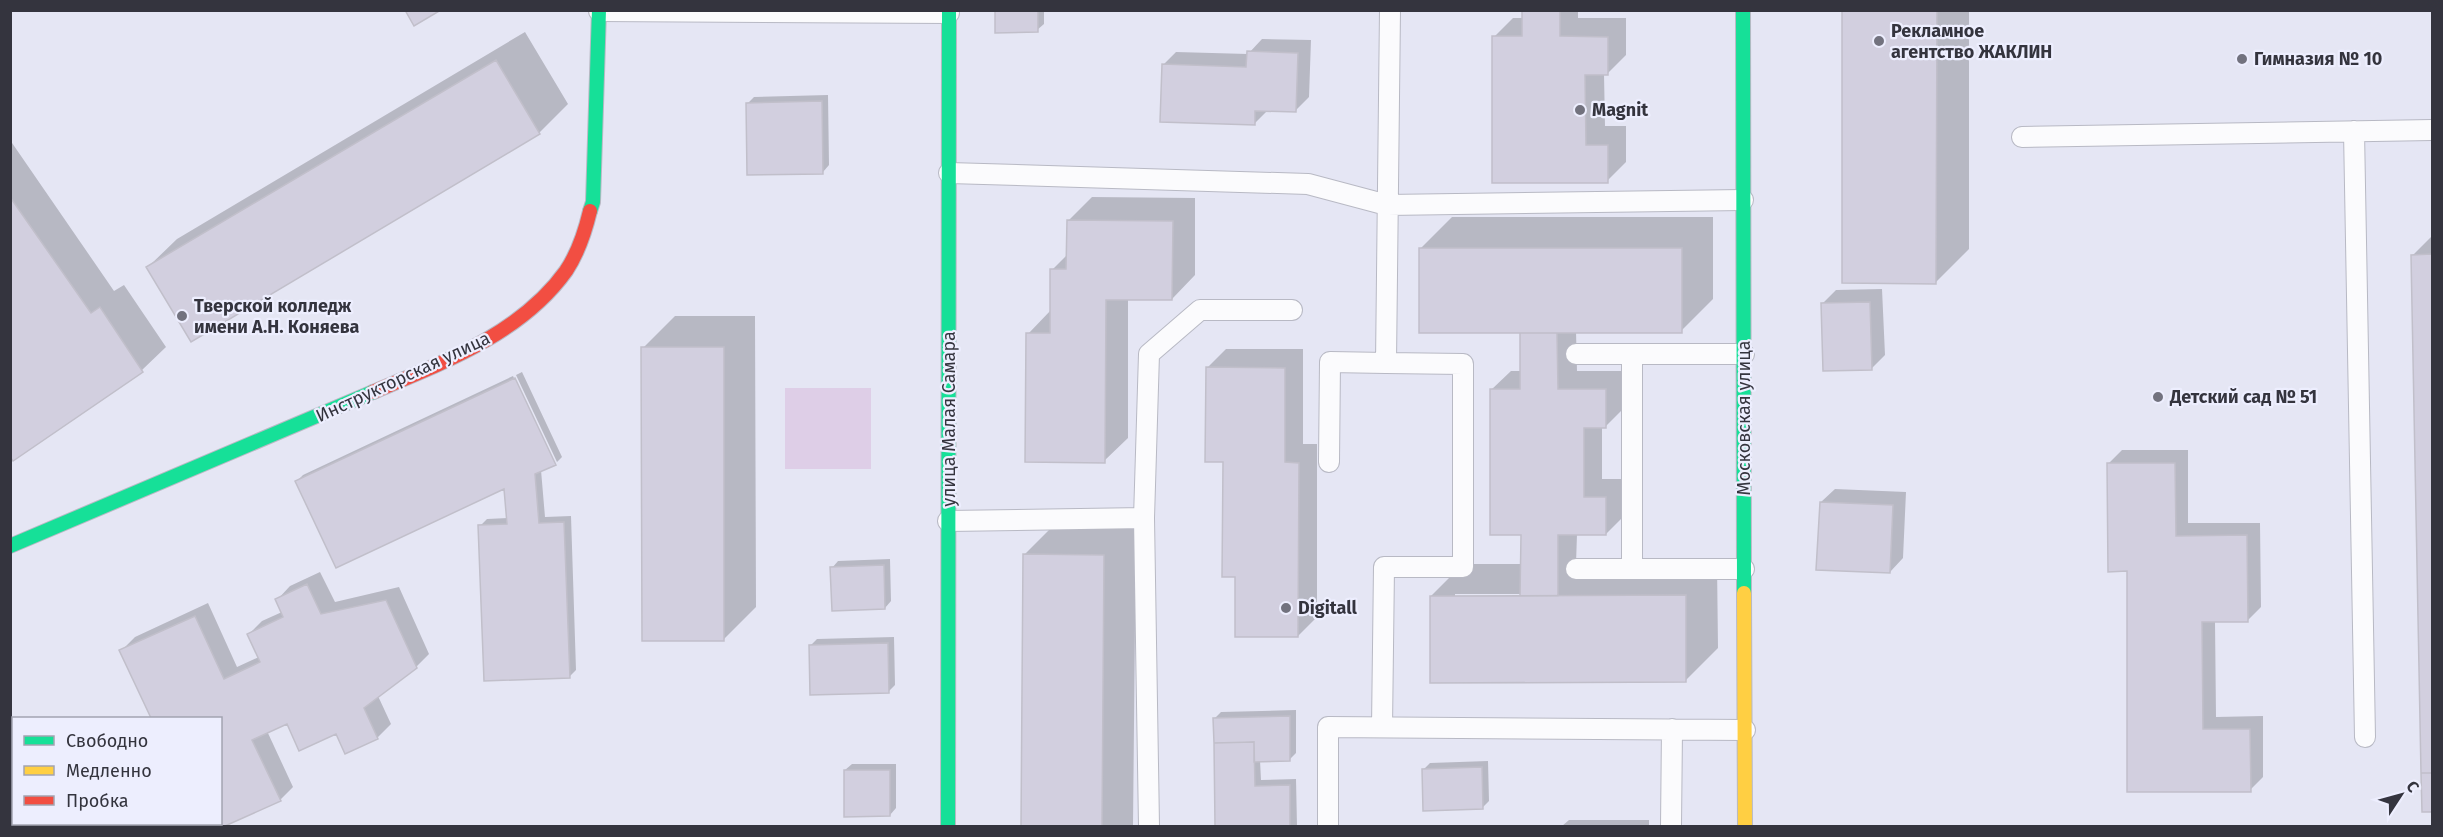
<svg xmlns="http://www.w3.org/2000/svg" width="2443" height="837" font-family="'Fira Sans',sans-serif">
<style>
.green{fill:#decee7}
.shadow{fill:#0003;fill-rule:evenodd}
.building{fill:#d2cfdf;stroke:#c1bfca;stroke-width:1.5}
.lines{fill:none;stroke-linecap:round;stroke-linejoin:round}
.lane-casing{stroke:#b8b9c4;stroke-width:22}
.fast-casing{stroke:#b8b9c4;stroke-width:16}
.slow-casing{stroke:#b8b9c4;stroke-width:16}
.jam-casing{stroke:#b8b9c4;stroke-width:16}
.lane{stroke:#fbfbfd;stroke-width:20}
.fast{stroke:#16e098;stroke-width:14}
.slow{stroke:#ffcf43;stroke-width:14}
.jam{stroke:#f24e42;stroke-width:14}
.poi-dot{fill:#72727e;stroke:#edeefe;stroke-width:2}
.labels{text-anchor:middle;stroke-width:4.5;stroke-linejoin:round;paint-order:stroke}
.poi-label{font-size:18px;font-weight:bold;fill:#34343e;stroke:#edeefe;text-anchor:start}
.street-label{font-size:18px;fill:#34343e;stroke:#edeefe}
</style>
<rect width="100%" height="100%" fill="#e5e6f4"/>
<!-- green -->
<path class="green" d="M785 388H871V469H785Z"/>
<!-- shadow -->
<path class="shadow" d="M996 10H1044V24L1037 30Z
M1523 10H1578V18H1626V55L1607 74H1604L1605 126H1626V162L1607 181 1494 37 1513 18H1523Z
M1844 10H1969V249L1936 282Z
M525 32 568 104 539 133 148 267 177 239Z
M1262 39 1311 40 1309 97 1296 110H1268L1254 124 1163 65 1176 52 1248 54Z
M828 95 829 165 823 172 748 103 754 97Z
M10 140 114 291 124 285 166 347 142 370 14 459 10 454Z
M1092 197 1195 198V275L1172 299H1128V438L1104 461 1028 334 1051 310 1052 270 1068 254V221Z
M1452 217H1713V299L1681 331H1576L1577 371H1624L1625 407 1606 426H1602V479H1625V515L1606 534H1577L1576 564 1717 563 1718 648 1686 680 1431 596 1463 564H1522V534L1491 390 1511 371H1522L1521 334 1420 249ZM1455 594H1522V597H1455Z
M2432 236V810L2423 811 2412 256Z
M1882 289 1885 355 1871 369 1822 304 1836 290Z
M675 316H755L756 607 724 639 643 348Z
M1226 349H1303V444H1317V617L1298 636 1236 576 1224 461 1207 368Z
M522 372 562 457 557 462 516 375Z
M513 376 554 463H556L541 470 545 517 571 516 576 670 569 677 480 526 487 519 508 518 506 487 297 481 303 475Z
M2122 450H2188V523H2260L2261 607 2247 621H2215L2216 717 2263 716V777L2250 790 2129 791 2128 570 2109 463Z
M1835 489 1906 492 1903 558 1890 572 1821 502Z
M1057 522 1136 523 1133 826H1022L1025 554Z
M890 559 891 601 885 608 832 568 838 561Z
M320 572 335 602 399 587 429 654 416 667 378 696 391 724 377 738 288 722 267 731 293 787 280 800 222 826H202L201 824H220V718H152L121 651 135 637 208 603 237 667 259 657 249 634 262 621 282 612 277 600 290 586Z
M894 637 895 685 889 691 810 646 817 639Z
M1296 710V753L1290 759 1260 760 1261 780 1296 779 1297 826H1216L1215 718 1221 712Z
M1488 761 1489 801 1483 807 1423 770 1430 763Z
M852 764H896V808L890 815 845 770Z
M1569 820H1649V826H1562Z"/>
<!-- building -->
<path class="building" d="M405 10H441L414 26Z
M995 10H1038V32L995 33Z
M1522 10H1560V36L1608 37V75H1585L1586 145H1608V183H1492V36H1522Z
M1842 10H1937L1936 284 1842 283Z
M1247 51 1298 53 1296 112 1255 111V125L1160 122 1162 64 1246 67Z
M496 60 540 134 191 342 146 267Z
M822 101 823 174 747 175 746 103Z
M10 197 91 313 100 307 143 372 13 461 10 457Z
M1067 220 1173 221 1172 300H1106L1105 463 1025 462 1026 333H1050V269H1066Z
M1419 248H1682V333H1419Z
M2432 254V773H2421L2411 255Z
M1870 302 1872 370 1823 371 1821 303Z
M1520 333H1557L1558 389H1606V428H1584V497H1606V535H1558V596H1520L1521 535H1490V389H1520Z
M641 347H724V641H642Z
M1206 367 1285 368V462L1299 463 1298 637H1235V577H1222L1223 462H1205Z
M515 378 556 465 535 474 539 523 564 522 570 678 484 681 478 525 507 524 504 489 336 568 295 481Z
M2107 463H2175L2176 536 2247 535 2248 622H2202L2203 729H2250L2251 792H2127V571L2108 572Z
M1820 502 1893 505 1890 573 1816 570Z
M1023 554 1104 555 1102 826H1021Z
M884 565 885 609 832 611 830 567Z
M307 584 321 614 386 600 417 668 364 708 378 739 345 754 336 734 299 751 287 724 252 740 281 801 225 826H200L199 824H220V718H151L119 650 195 616 224 679 260 662 247 634 283 617 275 599Z
M1686 595V682L1430 683V596Z
M888 643 889 693 810 695 809 645Z
M1290 716V761L1254 762V742L1214 743 1213 718Z
M1254 742 1255 786 1290 785V826H1215L1214 743Z
M1482 767 1483 809 1423 811 1422 769Z
M844 770H890V816L844 817Z
M2421 773H2432V812H2422Z"/>
<g class="lines">
<defs>
<path id="lane" d="M599 11 949 13
M2354 131 2365 737
M2022 137 2432 130
M949 173 1308 184 1387 205 1743 200
M1576 354H1632
M1744 354H1632V569H1744
M1329 462 1330 362 1386 363
M948 521 1144 518
M1576 569H1632
M1382 727 1384 567H1463V364L1386 363 1390 10
M10 787 14 793
M29 824 30 826
M1149 826 1144 518 1149 354 1200 310H1292
M1328 826V727L1745 730
M1671 826 1672 729"/>
<path id="fast" d="M1743 10 1744 593
M590 211 593 202 599 10
M10 546 373 392
M948 826 949 10"/>
<path id="slow" d="M1744 593 1745 826"/>
<path id="jam" d="M373 392C442 363 521 334 566 271 578 253 585 232 590 211"/>
</defs>
<!-- lane casing -->
<use href="#lane" class="lane-casing"/>
<!-- fast casing -->
<use href="#fast" class="fast-casing"/>
<!-- slow casing -->
<use href="#slow" class="slow-casing"/>
<!-- jam casing -->
<use href="#jam" class="jam-casing"/>
<!-- lane -->
<use href="#lane" class="lane"/>
<!-- fast -->
<use href="#fast" class="fast"/>
<!-- slow -->
<use href="#slow" class="slow"/>
<!-- jam -->
<use href="#jam" class="jam"/>
</g>
<!-- markers -->
<g class="poi-dot">
<circle cx="1879" cy="41" r="6"/>
<circle cx="2242" cy="59" r="6"/>
<circle cx="1580" cy="110" r="6"/>
<circle cx="182" cy="316" r="6"/>
<circle cx="2158" cy="397" r="6"/>
<circle cx="1286" cy="608" r="6"/>
</g>
<g class="labels">
<!-- poi labels -->
<g class="poi-label">
<text x="1891" y="37">Рекламное<tspan x="1891" dy="21">агентство ЖАКЛИН</tspan></text>
<text x="2254" y="65">Гимназия № 10</text>
<text x="1592" y="116">Magnit</text>
<text x="194" y="312">Тверской колледж<tspan x="194" dy="21">имени А.Н. Коняева</tspan></text>
<text x="2170" y="403">Детский сад № 51</text>
<text x="1298" y="614">Digitall</text>
</g>
<!-- street labels -->
<g class="street-label">
<text transform="translate(403 377) rotate(-25)" y="6">Инструкторская улица</text>
<text transform="translate(1744 418) rotate(-90)" y="6">Московская улица</text>
<text transform="translate(949 419) rotate(-90)" y="6">улица Малая Самара</text>
</g>
</g>
<!-- border -->
<rect width="2443" height="837" fill="none" stroke="#34343e" stroke-width="24"/>
<!-- legend -->
<rect x="12" y="717" width="210" height="108" fill="#edeefe" stroke="#a3a4b1" stroke-width="1.5"/>
<rect x="24" y="736" width="30" height="9" fill="#16e098" stroke="#a3a4b1" stroke-width="1.5"/>
<text x="66" y="747" font-size="18" fill="#34343e">Свободно</text>
<rect x="24" y="766" width="30" height="9" fill="#ffcf43" stroke="#a3a4b1" stroke-width="1.5"/>
<text x="66" y="777" font-size="18" fill="#34343e">Медленно</text>
<rect x="24" y="796" width="30" height="9" fill="#f24e42" stroke="#a3a4b1" stroke-width="1.5"/>
<text x="66" y="807" font-size="18" fill="#34343e">Пробка</text>
<!-- north arrow -->
<g transform="translate(2401 795) rotate(54)" stroke="#edeefe" stroke-width="4.5" paint-order="stroke">
<path d="M0-4.5L10 22L0 15L-10 22Z" fill="#34343e"/>
<text y="-9" font-size="16" font-weight="bold" text-anchor="middle" fill="#34343e">С</text>
</g>
</svg>
